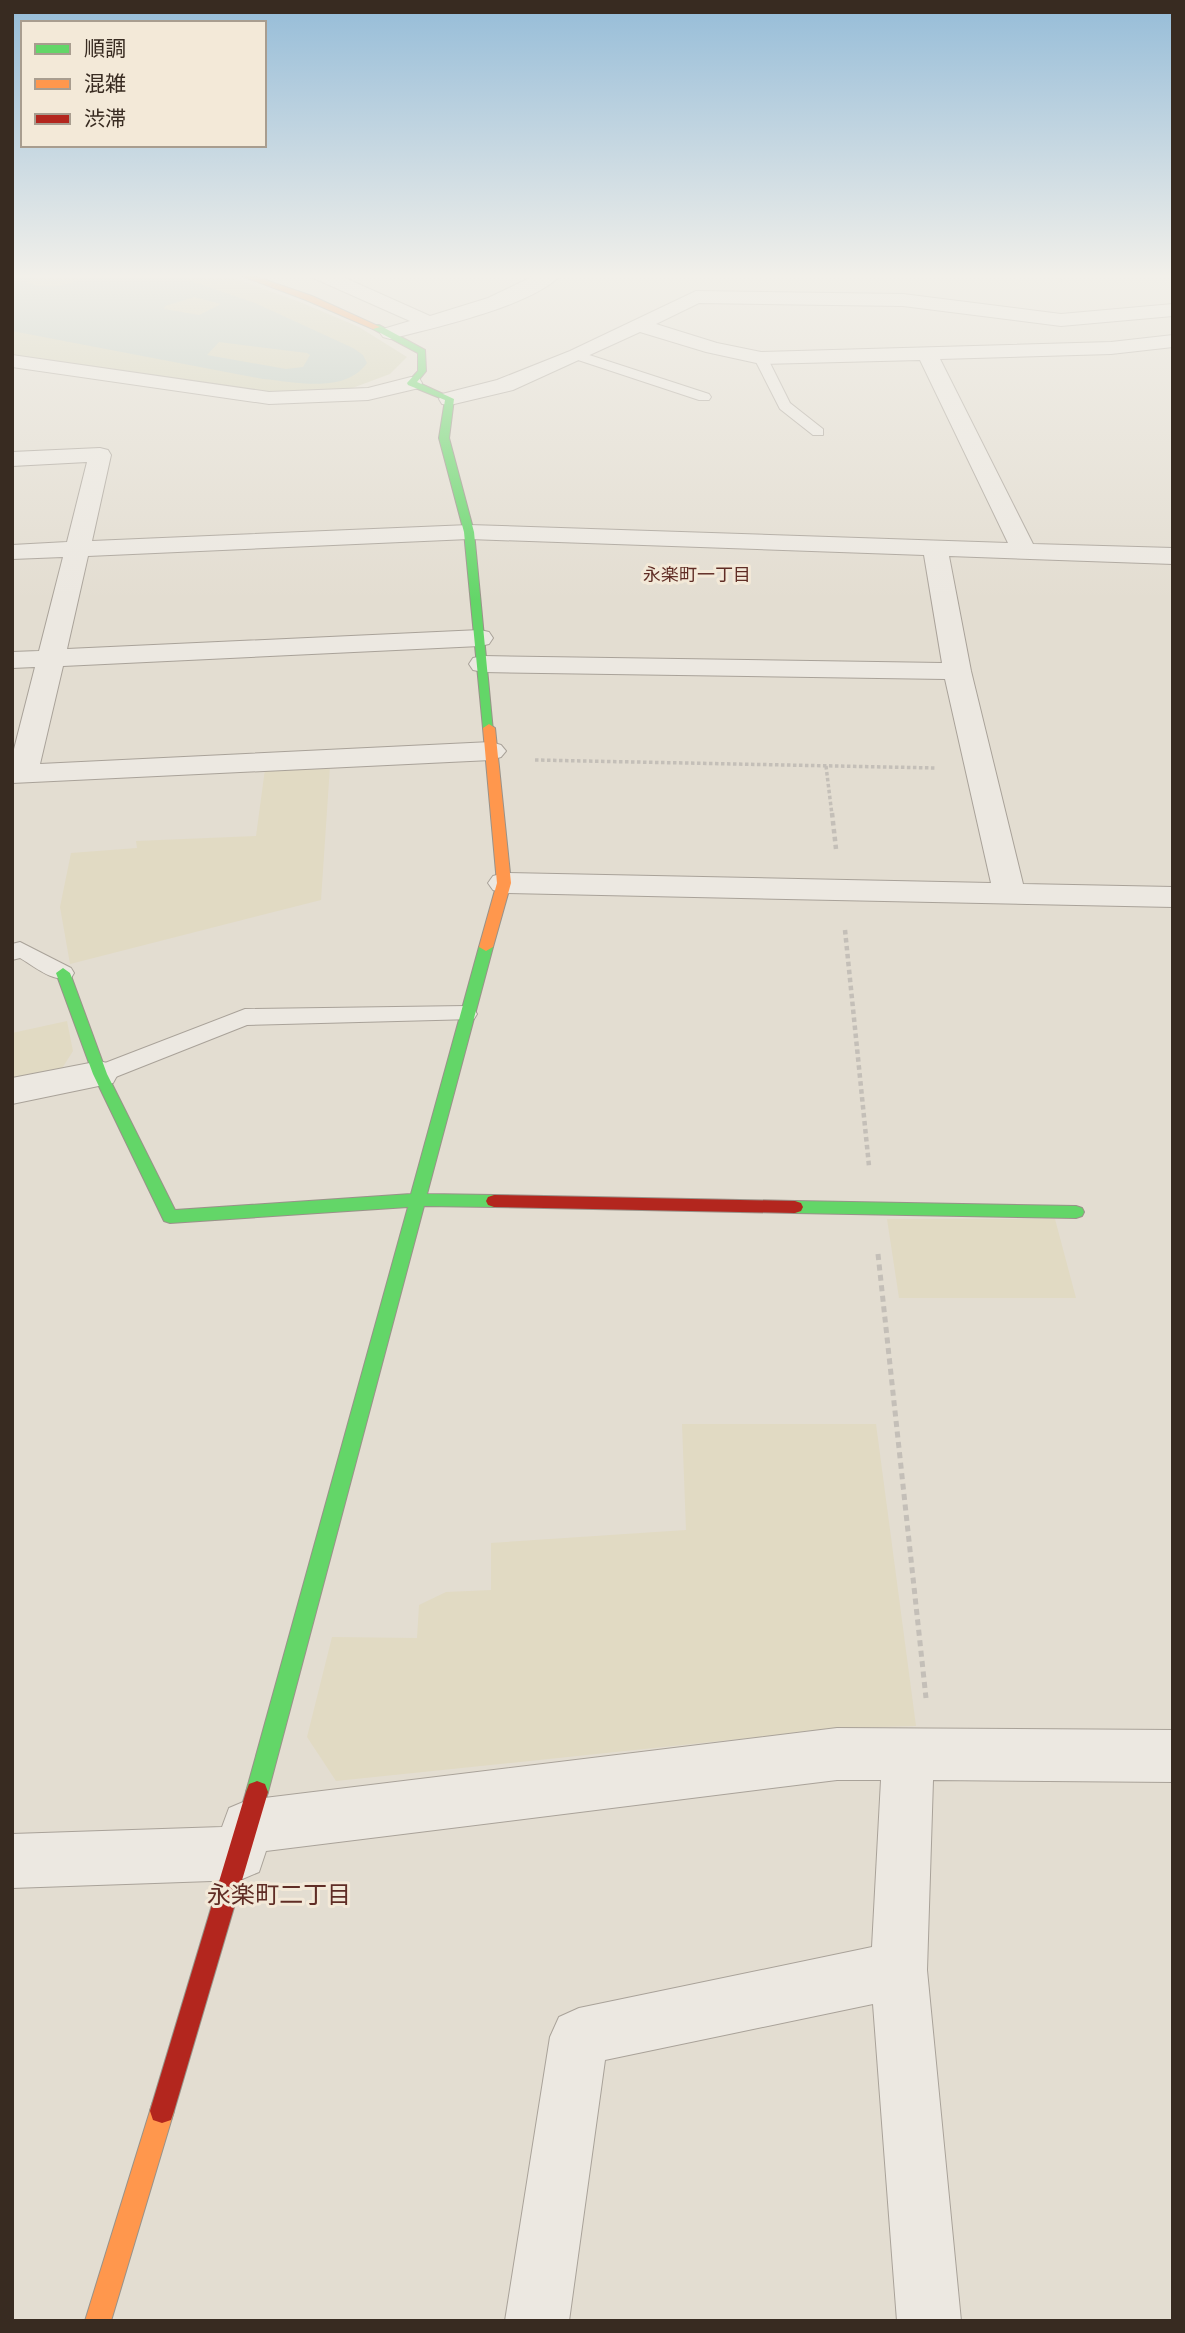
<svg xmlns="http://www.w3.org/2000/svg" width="1185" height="2333" font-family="'Playfair Display','Noto Sans JP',serif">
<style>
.farmland{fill:#e1dac3}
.green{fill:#d3d1b5}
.water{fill:#bac9c0;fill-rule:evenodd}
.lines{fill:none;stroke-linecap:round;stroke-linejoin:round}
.lane-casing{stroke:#a9a299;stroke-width:2}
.street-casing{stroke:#a9a299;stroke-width:2}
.fast-casing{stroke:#999289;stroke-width:2}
.slow-casing{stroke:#999289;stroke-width:2}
.jam-casing{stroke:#999289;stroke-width:2}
.path-far3{stroke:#c4bfb8;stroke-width:2.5;stroke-dasharray:2.5 2;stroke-linecap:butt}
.path-far2{stroke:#c4bfb8;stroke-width:3.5;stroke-dasharray:3.5 2.5;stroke-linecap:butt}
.path-far1{stroke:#c4bfb8;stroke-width:4.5;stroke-dasharray:4.5 3.5;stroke-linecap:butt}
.path{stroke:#c4bfb8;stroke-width:5;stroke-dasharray:6 4.5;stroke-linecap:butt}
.lane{fill:#ece8e1;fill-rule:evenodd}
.street{fill:#ece8e1;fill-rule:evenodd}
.fast{fill:#63d668;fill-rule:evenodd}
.slow{fill:#ff974d;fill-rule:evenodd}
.jam{fill:#b3261e;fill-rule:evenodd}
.labels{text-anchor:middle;stroke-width:6;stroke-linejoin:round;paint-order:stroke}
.far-neighbourhood-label{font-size:18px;fill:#602d25;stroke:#f3e9d8}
.near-neighbourhood-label{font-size:24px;fill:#602d25;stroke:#f3e9d8}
</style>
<rect width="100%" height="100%" fill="#e3ddd1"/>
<!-- farmland -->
<path class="farmland" d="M330 766 321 900 70 964 60 907 71 853 137 848 136 841 256 836 265 769Z
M67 1021 73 1051 61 1070 12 1080V1033Z
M887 1219H1055L1076 1298H899Z
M682 1424H876L916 1726 847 1728 336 1781 307 1737 332 1637 417 1638 419 1605 446 1592 491 1590V1543L686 1530Z"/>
<!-- green -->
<path class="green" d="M12 273H219L300 302 359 327 407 357 390 374 347 390 283 393 234 388 12 355Z"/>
<!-- water -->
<path class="water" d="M12 273H37L27 283C47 289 64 288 83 277L84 273H160L188 280 255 303 353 348 363 355 367 363C345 394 297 382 263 379L12 331ZM194 297 221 304 199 315 164 309 165 306ZM219 342 307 353 310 355 303 367 286 369 207 355Z"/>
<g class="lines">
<defs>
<path id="lane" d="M577 351 709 394 711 397 709 400H699L572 358V352Z
M761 354 766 355 790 403 823 429V435H813L780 409 754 358Z
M20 942 71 968 74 973 71 978C53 983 34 966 20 958L12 960V944Z
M466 1006 474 1009 477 1014 474 1019 247 1025 108 1080 100 1082 92 1080 88 1074 92 1068 245 1009Z"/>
<path id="street" d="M309 273H334L430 316 488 298 540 273H562C538 305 430 329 390 339L383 337 380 333 383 329 410 321 311 277Z
M696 291 903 294 1061 314 1173 304V316L1061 326 903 306 699 303 656 324 717 343 761 352 1111 342 1173 335V347L1111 354 940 359 1033 544 1173 548V564L949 556 971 671 1023 884 1173 887V907L504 893 493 890 488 883 493 876 504 873 991 883 945 679 483 672 473 670 469 664 473 658 483 656 942 663 924 555 469 539 88 556 67 649 480 630 489 632 493 638 489 644 480 646 63 666 40 764 491 742 501 745 506 751 501 757 491 760 12 783V757L35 667 12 668V652L39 651 63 557 12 559V545L67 542 87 462 12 466V452L100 448 108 450 111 455 92 541 469 525 1008 543 920 360 761 364 706 352 640 332 513 390 450 405 442 404 439 399 442 394 497 380 570 351Z
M12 355 269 392 368 388 411 377 419 378 422 383 419 388 368 400 269 404 12 367Z
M100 1061 113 1065 118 1074 113 1083 12 1104V1078Z
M837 1728 1173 1730V1782L933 1780 927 1970 961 2321H897L873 2004 605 2060 569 2321H505L550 2037 559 2017 579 2008 872 1947 881 1780H837L266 1851 259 1872 240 1880 12 1888V1834L222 1827 229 1808 248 1800Z"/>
<path id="fast" d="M373 325H379L425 350 426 371 417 382 454 399 449 438 474 532 493 731H485L483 728 464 532 439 438 445 400 408 385 407 383 418 371V353L373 329Z
M486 943 493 947 427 1194 494 1195 500 1197 502 1201 500 1205 494 1207 424 1206 268 1792 265 1800 257 1803 249 1800 246 1792 408 1207 170 1223 164 1221 93 1074 56 973 63 968 70 973 107 1074 175 1210 411 1194 479 947Z
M795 1201 1076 1206 1082 1208 1084 1212 1082 1216 1076 1218 795 1213 789 1211 787 1207 789 1203Z"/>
<path id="slow" d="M234 273H245L312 296 380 327 373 329 306 300Z
M489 724 495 728 511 883 493 947 486 951 479 947 497 883 483 728Z
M162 2099 171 2102 174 2111 111 2321H85L150 2111 153 2102Z"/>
<path id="jam" d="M494 1195 795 1201 801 1203 803 1207 801 1211 795 1213 494 1207 488 1205 486 1201 488 1197Z
M257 1781 265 1784 268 1792 174 2111 171 2120 162 2123 153 2120 150 2111 246 1792 249 1784Z"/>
</defs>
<!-- lane casing -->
<use href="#lane" class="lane-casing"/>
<!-- street casing -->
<use href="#street" class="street-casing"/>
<!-- fast casing -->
<use href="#fast" class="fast-casing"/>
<!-- slow casing -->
<use href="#slow" class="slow-casing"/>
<!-- jam casing -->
<use href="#jam" class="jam-casing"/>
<!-- path-far3 -->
<path class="path-far3" d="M180 273 200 279
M1054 273 1063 282"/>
<!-- path-far2 -->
<path class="path-far2" d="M535 760 936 768
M826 766 832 815"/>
<!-- path-far1 -->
<path class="path-far1" d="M832 813 836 849
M845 930 869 1166"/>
<!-- path -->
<path class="path" d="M878 1254 926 1698"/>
<!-- lane -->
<use href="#lane" class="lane"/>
<!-- street -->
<use href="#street" class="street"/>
<!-- fast -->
<use href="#fast" class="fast"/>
<!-- slow -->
<use href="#slow" class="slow"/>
<!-- jam -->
<use href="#jam" class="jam"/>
</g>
<!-- sky -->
<linearGradient id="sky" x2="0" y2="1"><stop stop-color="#95bcd8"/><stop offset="0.46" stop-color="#f2f0ea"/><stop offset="1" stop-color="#f2f0ea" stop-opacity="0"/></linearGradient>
<rect width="1185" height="600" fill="url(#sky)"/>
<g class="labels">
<!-- far-neighbourhood labels -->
<g class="far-neighbourhood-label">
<text x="697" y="581">永楽町一丁目</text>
</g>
<!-- near-neighbourhood labels -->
<g class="near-neighbourhood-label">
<text x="279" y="1903">永楽町二丁目</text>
</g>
</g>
<!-- border -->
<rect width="1185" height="2333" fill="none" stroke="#382b21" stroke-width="28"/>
<!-- legend -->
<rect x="21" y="21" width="245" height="126" fill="#f3e9d8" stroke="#a89d8f" stroke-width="2"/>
<rect x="35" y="44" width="35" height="10" fill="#63d668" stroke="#a89d8f" stroke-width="2"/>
<text x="84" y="56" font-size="21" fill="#382b21">順調</text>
<rect x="35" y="79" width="35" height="10" fill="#ff974d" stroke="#a89d8f" stroke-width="2"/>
<text x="84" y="91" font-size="21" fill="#382b21">混雑</text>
<rect x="35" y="114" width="35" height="10" fill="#b3261e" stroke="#a89d8f" stroke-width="2"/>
<text x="84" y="126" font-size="21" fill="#382b21">渋滞</text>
</svg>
